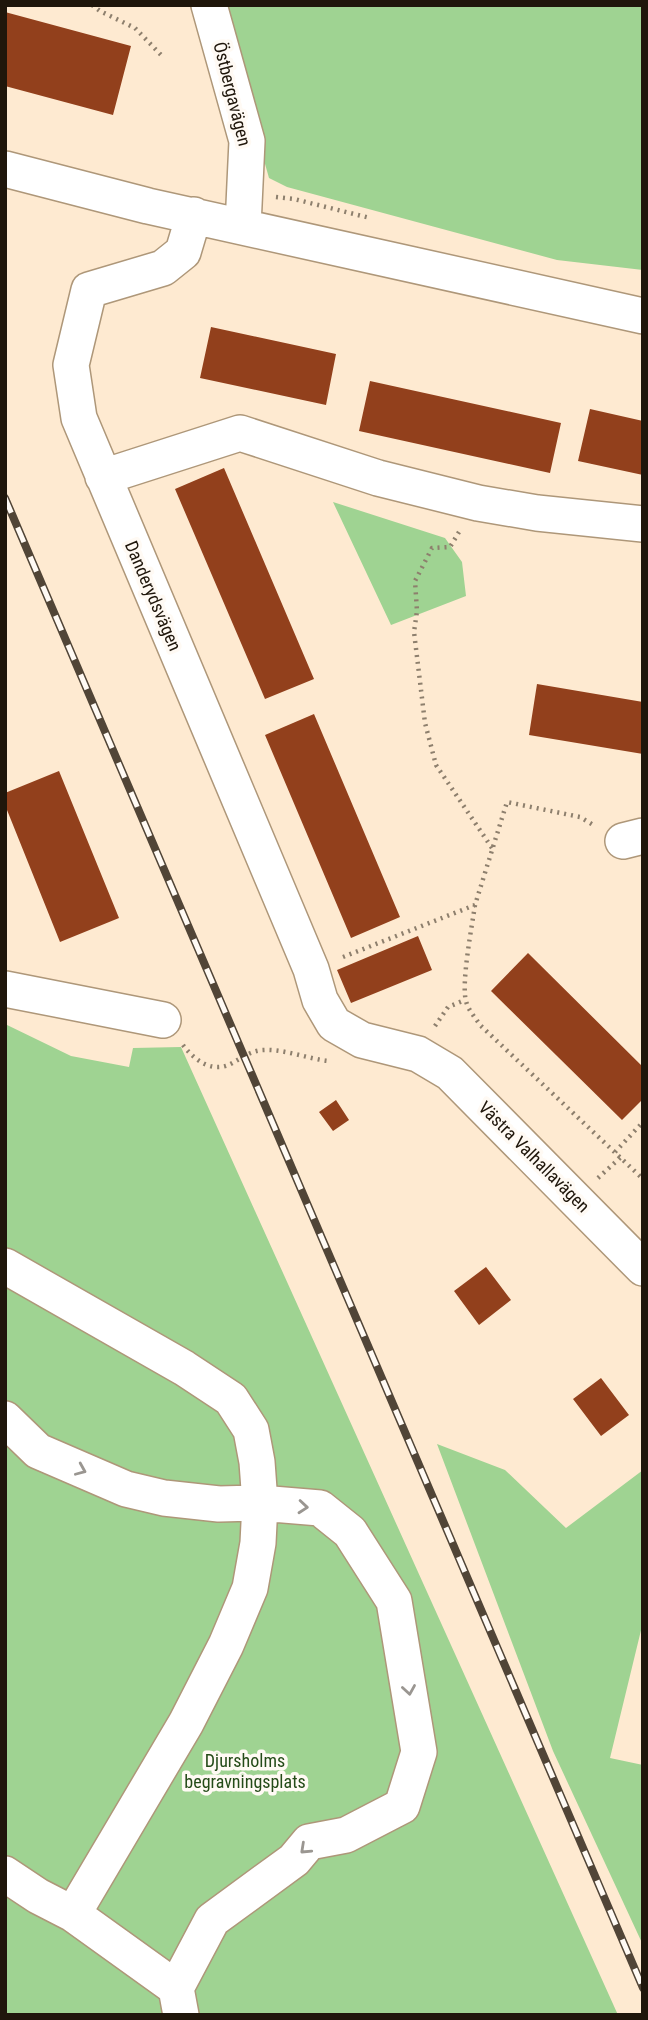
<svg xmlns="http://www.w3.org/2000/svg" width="648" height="2020" font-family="'Roboto Condensed',sans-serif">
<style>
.green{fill:#9fd392}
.building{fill:#92401c}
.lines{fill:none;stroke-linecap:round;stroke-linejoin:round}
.minor-casing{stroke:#ae9779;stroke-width:38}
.path{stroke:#8d7f6d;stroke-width:4.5;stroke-dasharray:2 5;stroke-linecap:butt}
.minor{stroke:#fff;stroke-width:35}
.rail-casing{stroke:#514537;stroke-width:8}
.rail{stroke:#fffaf4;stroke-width:5;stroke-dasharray:16;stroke-linecap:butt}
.oneway{stroke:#9a9691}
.labels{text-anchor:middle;stroke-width:7;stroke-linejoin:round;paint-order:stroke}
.street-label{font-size:18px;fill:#1f160b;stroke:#fffaf4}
.park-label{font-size:18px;fill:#244b18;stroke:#fffaf4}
</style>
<rect width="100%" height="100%" fill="#feead1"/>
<!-- green -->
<path class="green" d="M220 5H643V270L557 260 287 187 269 178Z
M333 502 445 538 462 562 466 596 391 625Z
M5 1024 71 1056 129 1067 133 1048 181 1047 618 2015H5Z
M437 1444 505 1470 566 1528 643 1470V1622L610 1758 643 1765V1945L553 1751Z"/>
<!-- building -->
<path class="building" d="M5 12 131 46 113 115 5 86Z
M211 327 336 354 326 405 200 378Z
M370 381 561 423 550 473 359 431Z
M590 409 643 421V475L578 461Z
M224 468 314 679 265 699 175 489Z
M537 684 643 702V754L529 735Z
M314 714 400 917 351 938 265 735Z
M59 771 119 918 60 942 5 805V793Z
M418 936 432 970 351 1003 337 970Z
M528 953 643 1067V1099L622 1120 491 991Z
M336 1100 349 1120 333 1131 319 1112Z
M486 1267 511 1300 479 1325 454 1291Z
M601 1378 629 1415 601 1436 573 1399Z"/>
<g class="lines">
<defs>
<path id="minor" d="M209 5 247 141 243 226
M5 169 148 206 643 316
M194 215 183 252 163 268 89 290 71 365 79 418 311 969 320 1000 334 1024 362 1040 418 1054 450 1073 643 1268
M103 477 240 433 378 478 478 503 537 513 643 524
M623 841 643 836
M5 989 163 1020
M5 1266 184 1368 231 1399 251 1430 257 1462 260 1503 258 1543 250 1588 226 1645 186 1723 73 1914
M5 1419 38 1451 126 1489 164 1498 219 1504 260 1503 320 1508 350 1532 394 1601 419 1752 402 1806 346 1835 309 1842 294 1860 212 1920 176 1988
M5 1874 38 1896 73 1914 176 1988 181 2015"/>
</defs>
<!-- minor casing -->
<use href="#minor" class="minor-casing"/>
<!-- path -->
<path class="path" d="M92 5 100 11 135 28 163 57
M276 197 294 199 370 218
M459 532 450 547 432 548 415 581 417 611 414 632 425 723 436 765 492 848
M475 905C472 926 461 983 466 1001 468 1010 475 1017 480 1025L643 1179
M343 957 475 905 507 802 580 817 595 826
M435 1026 448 1007 465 1000
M183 1045C195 1061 214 1075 234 1062 243 1057 253 1050 264 1050 285 1049 308 1059 329 1061
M615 1152 643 1122
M598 1178 621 1157"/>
<!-- minor -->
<use href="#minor" class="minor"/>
<defs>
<path id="rail" d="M5 498 643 1988"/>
</defs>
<!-- rail casing -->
<use href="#rail" class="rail-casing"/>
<!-- rail -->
<use href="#rail" class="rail"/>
</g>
<!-- one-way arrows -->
<defs><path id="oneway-chevron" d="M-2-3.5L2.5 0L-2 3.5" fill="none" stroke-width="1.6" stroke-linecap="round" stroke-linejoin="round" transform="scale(1.75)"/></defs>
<g class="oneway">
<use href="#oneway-chevron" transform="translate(81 1470) rotate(23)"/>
<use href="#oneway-chevron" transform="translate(303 1507) rotate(5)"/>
<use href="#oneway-chevron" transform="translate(409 1690) rotate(81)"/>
<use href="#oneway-chevron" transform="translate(305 1849) rotate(137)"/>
</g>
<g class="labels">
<!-- street labels -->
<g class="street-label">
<text transform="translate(232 94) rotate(76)" y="6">Östbergavägen</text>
<text transform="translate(153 596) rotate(67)" y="6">Danderydsvägen</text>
<text transform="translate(534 1157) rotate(45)" y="6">Västra Valhallavägen</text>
</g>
<!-- park labels -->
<g class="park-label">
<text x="245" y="1767">Djursholms<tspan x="245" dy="21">begravningsplats</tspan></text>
</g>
</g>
<!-- border -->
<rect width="648" height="2020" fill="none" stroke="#1f160b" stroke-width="14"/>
</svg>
